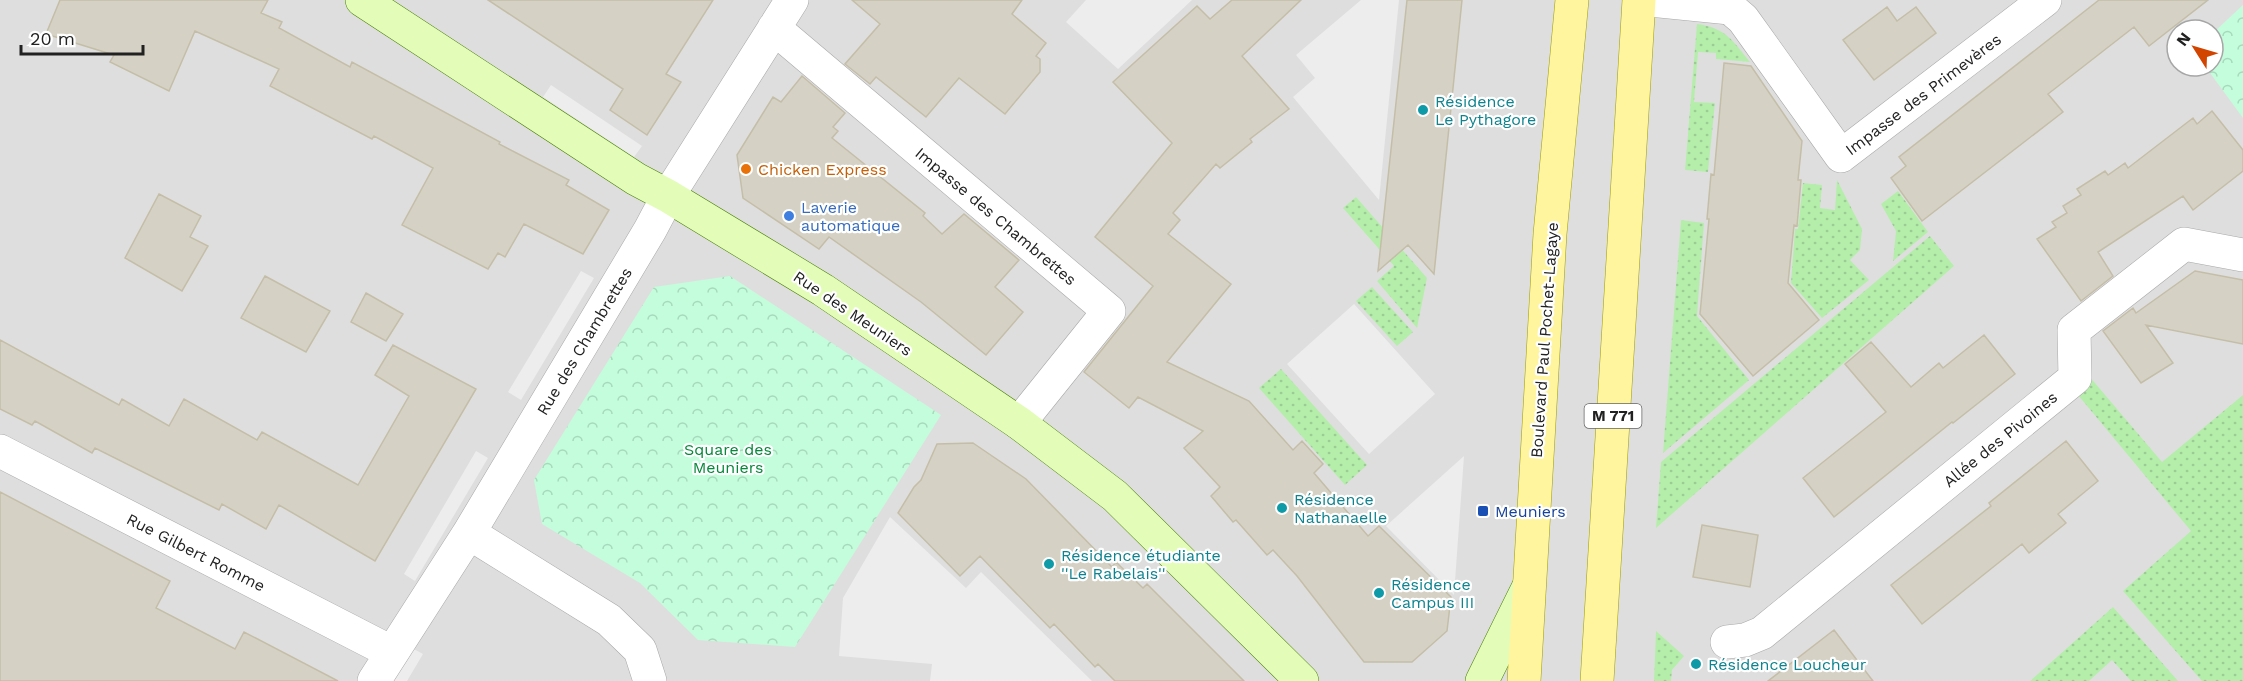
<svg xmlns="http://www.w3.org/2000/svg" width="2243" height="681" font-family="'Work Sans',sans-serif">
<style>
.residential{fill:#dfdede;fill-rule:evenodd}
.grass{fill:url(#grass-dots)}
.park{fill:url(#park-crowns)}
.parking{fill:#ededed}
.building{fill:#d5d1c4;stroke:#c4bea8;stroke-width:1.5}
.lines{fill:none;stroke-linecap:round;stroke-linejoin:round}
.street-casing{stroke:#a8a8a8;stroke-width:34}
.secondary-casing{stroke:#488000;stroke-width:34}
.primary-casing{stroke:#9e9d00;stroke-width:34}
.street{stroke:#fff;stroke-width:33}
.secondary{stroke:#e3fdb9;stroke-width:33}
.primary{stroke:#fff59f;stroke-width:33}
.culture-dot{fill:#0f9aa8;stroke:#fff;stroke-width:2}
.food-dot{fill:#e8710a;stroke:#fff;stroke-width:2}
.shop-dot{fill:#3f7fe0;stroke:#fff;stroke-width:2}
.transit-dot{fill:#1a4fb4;stroke:#fff;stroke-width:2}
.labels{text-anchor:middle;stroke-width:4.5;stroke-linejoin:round;paint-order:stroke}
.shield{fill:#fff;stroke:#646464;stroke-width:1.5}
.shield-label{font-size:15px;font-weight:bold;fill:#212121}
.street-label{font-size:16px;fill:#212121;stroke:#fff}
.culture-label{font-size:16px;fill:#0d838f;stroke:#fff;text-anchor:start}
.food-label{font-size:16px;fill:#c56008;stroke:#fff;text-anchor:start}
.shop-label{font-size:16px;fill:#366cbe;stroke:#fff;text-anchor:start}
.park-label{font-size:16px;fill:#05883b;stroke:#fff}
.transit-label{font-size:16px;fill:#164399;stroke:#fff;text-anchor:start}
</style>
<defs>
<pattern id="grass-dots" width="8" height="8" patternUnits="userSpaceOnUse" patternTransform="scale(1.5)"><rect width="8" height="8" fill="#b5eeab"/><path d="M2 2h.1M6 6h.1" fill="none" stroke="#9bcc93" stroke-width="1.8" stroke-linecap="round"/></pattern>
<pattern id="park-crowns" width="20" height="18" patternUnits="userSpaceOnUse" patternTransform="scale(1.5)"><rect width="20" height="18" fill="#c3fddb"/><path d="M2 6a3 3 0 1 1 6 0M12 15a3 3 0 1 1 6 0" fill="none" stroke="#a7d9bc"/></pattern>
</defs>
<rect width="100%" height="100%" fill="#f2f2e7"/>
<!-- residential -->
<path class="residential" d="M0 0H2243V681H0ZM2177 30H2213V66H2177Z"/>
<!-- grass -->
<path class="grass" d="M1697 24C1726 28 1732 40 1750 62L1716 59V53L1698 52 1694 102 1715 103 1708 172 1685 170Z
M1837 180 1862 229 1860 250 1850 260 1869 280 1822 318 1791 283 1795 229H1798L1803 183 1822 185 1820 208 1835 210Z
M1898 191 1928 232 1893 261 1896 231 1881 204Z
M1356 197 1427 278 1417 328 1377 281 1394 266 1343 208Z
M1681 220 1704 223 1697 316 1749 380 1663 453Z
M1930 236 1954 266 1656 528 1661 462Z
M1372 287 1413 332 1397 346 1356 301Z
M1281 369 1367 465 1345 485 1259 388Z
M2089 376 2162 462 2243 395V681H2202L2123 591 2191 531 2073 389Z
M2113 607 2178 681H2131L2112 660 2089 681H2030Z
M1656 631 1684 656 1672 670 1671 681H1654Z"/>
<!-- park -->
<path class="park" d="M2243 5V118L2205 66H2213V33Z
M730 276 941 415 795 647 698 640 640 583 542 524 534 480 654 287Z"/>
<!-- parking -->
<path class="parking" d="M1086 0H1192L1118 69 1066 22Z
M1361 0H1399L1379 200 1293 97 1315 78 1296 55Z
M551 85 642 146 634 157 543 97Z
M581 271 594 278 521 400 508 392Z
M1354 304 1435 394 1369 454 1287 364Z
M476 451 488 458 415 581 404 574Z
M1464 456 1454 595 1386 526Z
M890 517 966 588 981 572 1092 681H930L932 664 839 656 843 598Z
M412 648 423 654 407 681H392Z"/>
<!-- building -->
<path class="building" d="M60 0H268L261 13 282 22 279 28 350 67 352 62 500 142 499 144 569 180 566 185 609 210 583 254 524 224 505 257 498 253 488 269 402 225 433 168 374 136 372 139 270 86 279 69 195 31 169 91 110 62 114 55 46 34Z
M488 0H713L666 74 681 82 647 135 610 110 623 89Z
M852 0H1022L1012 14 1046 43 1036 56 1040 59V72L1005 114 959 78 926 117 876 77 870 84 845 64 880 24Z
M1232 0H1301L1242 56 1289 109 1250 139 1252 142 1220 168 1216 164 1173 213 1180 220 1168 234 1231 284 1167 362 1249 401 1293 450 1302 441 1323 464 1314 473 1368 536 1379 526 1451 597 1447 631 1412 662H1364L1297 576 1273 550 1267 555 1236 520 1233 522 1211 496 1220 487 1184 448 1203 431 1138 397 1129 408 1084 372 1153 286 1095 237 1172 143 1113 82 1197 6 1210 19Z
M1407 0H1462L1434 274 1408 245 1378 271Z
M2099 0H2208L2149 46 2134 27 2048 94 2063 112 1922 221 1891 178 1906 166 1899 157Z
M1887 7 1897 21 1916 7 1936 33 1874 80 1843 40Z
M1724 63 1751 66 1802 141 1798 180H1801L1797 226 1794 225 1788 283 1819 320 1753 376 1700 314 1709 219H1707L1711 174 1714 175Z
M802 76 845 113 833 127 838 131 832 138 925 213 923 216 942 234 964 214 1019 260 995 287 1023 312 986 355 921 302 829 237 819 249 743 198 737 155 773 97 781 102Z
M2212 111 2243 150V171L2193 210 2183 196 2098 252 2113 276 2081 301 2037 239 2056 227 2052 222 2067 213 2063 206 2081 195 2077 189 2105 171 2108 175 2125 163 2128 168 2193 118 2197 124Z
M159 194 201 216 190 237 208 246 182 291 125 258Z
M2195 271 2243 280V344L2146 325 2173 363 2141 383 2103 331 2133 308 2136 313Z
M265 276 330 311 306 352 241 318Z
M366 293 403 314 386 341 351 322Z
M1984 335 2015 374 1953 423 1952 422 1834 517 1803 478 1886 412 1845 364 1871 342 1911 387 1939 363 1943 368Z
M0 340 119 405 122 399 169 426 184 399 257 440 262 432 358 485 409 396 375 375 393 345 476 389 375 561 279 505 266 529 222 504 219 510 95 448 92 453 35 421 32 425 0 409Z
M2066 441 2098 481 2058 514 2066 523 2029 553 2022 544 1922 624 1891 585 1991 506 1989 503Z
M973 443 1026 479 1112 567 1116 562 1143 588 1147 584 1244 681H1115L1098 664 1095 667 1054 624 1050 628 980 556 960 576 898 513 914 487 921 480 937 444Z
M0 492 170 581 156 608 235 649 244 632 338 681H0Z
M1702 525 1758 535 1750 587 1693 577Z
M1834 630 1873 681H1768Z"/>
<g class="lines">
<defs>
<path id="street" d="M1650 0 1730 8 1743 19 1841 156 2045 0
M774 28 1109 311 1019 423
M0 451 391 652
M469 533 609 620 640 650 650 681
M1727 642 1745 640 1762 633 2075 378 2074 330 2184 244 2243 255
M374 681 469 533 650 230 668 196 792 0"/>
<path id="secondary" d="M362 0 636 179 668 196 823 290 1019 423 1115 496 1302 681
M1482 681 1529 586"/>
<path id="primary" d="M1524 681 1550 234 1572 0
M1597 681 1639 0"/>
</defs>
<!-- street casing -->
<use href="#street" class="street-casing"/>
<!-- secondary casing -->
<use href="#secondary" class="secondary-casing"/>
<!-- primary casing -->
<use href="#primary" class="primary-casing"/>
<!-- street -->
<use href="#street" class="street"/>
<!-- secondary -->
<use href="#secondary" class="secondary"/>
<!-- primary -->
<use href="#primary" class="primary"/>
</g>
<!-- markers -->
<g class="culture-dot">
<circle cx="1423" cy="110" r="6"/>
<circle cx="1282" cy="508" r="6"/>
<circle cx="1049" cy="564" r="6"/>
<circle cx="1379" cy="593" r="6"/>
<circle cx="1696" cy="664" r="6"/>
</g>
<circle class="food-dot" cx="746" cy="169" r="6"/>
<circle class="shop-dot" cx="789" cy="216" r="6"/>
<rect class="transit-dot" x="1477" y="505" width="12" height="12" rx="3"/>
<g class="labels">
<!-- shield labels -->
<rect class="shield" x="1584.5" y="404" width="57" height="24" rx="4.5"/>
<g class="shield-label">
<text x="1613" y="421">M 771</text>
</g>
<!-- street labels -->
<g class="street-label">
<text transform="translate(1923 94) rotate(-37)" y="6">Impasse des Primevères</text>
<text transform="translate(996 216) rotate(40)" y="6">Impasse des Chambrettes</text>
<text transform="translate(853 313) rotate(34)" y="6">Rue des Meuniers</text>
<text transform="translate(1544 340) rotate(-86)" y="6">Boulevard Paul Pochet-Lagaye</text>
<text transform="translate(584 341) rotate(-59)" y="6">Rue des Chambrettes</text>
<text transform="translate(2000 439) rotate(-39)" y="6">Allée des Pivoines</text>
<text transform="translate(196 552) rotate(27)" y="6">Rue Gilbert Romme</text>
</g>
<!-- culture labels -->
<g class="culture-label">
<text x="1435" y="107">Résidence<tspan x="1435" dy="18">Le Pythagore</tspan></text>
<text x="1294" y="505">Résidence<tspan x="1294" dy="18">Nathanaelle</tspan></text>
<text x="1061" y="561">Résidence étudiante<tspan x="1061" dy="18">''Le Rabelais''</tspan></text>
<text x="1391" y="590">Résidence<tspan x="1391" dy="18">Campus III</tspan></text>
<text x="1708" y="670">Résidence Loucheur</text>
</g>
<!-- food labels -->
<g class="food-label">
<text x="758" y="175">Chicken Express</text>
</g>
<!-- shop labels -->
<g class="shop-label">
<text x="801" y="213">Laverie<tspan x="801" dy="18">automatique</tspan></text>
</g>
<!-- park labels -->
<g class="park-label">
<text x="728" y="455">Square des<tspan x="728" dy="18">Meuniers</tspan></text>
</g>
<!-- transit labels -->
<g class="transit-label">
<text x="1495" y="517">Meuniers</text>
</g>
</g>
<!-- north arrow -->
<g transform="translate(2195 48) rotate(307)"><circle r="28" fill="#ffffff" stroke="#a6a6a6" stroke-width="1.5"/>
<path d="M0-4.5L10 22L0 15L-10 22Z" fill="#d24500"/>
<text y="-9" font-size="16" font-weight="bold" text-anchor="middle" fill="#212121">N</text>
</g>
<!-- scale -->
<path d="M21 45v9h122v-9" fill="none" stroke="#212121" stroke-width="3"/>
<text x="30" y="45" font-size="18" fill="#212121" stroke="#ffffff" stroke-width="4.5" paint-order="stroke">20 m</text>
</svg>
